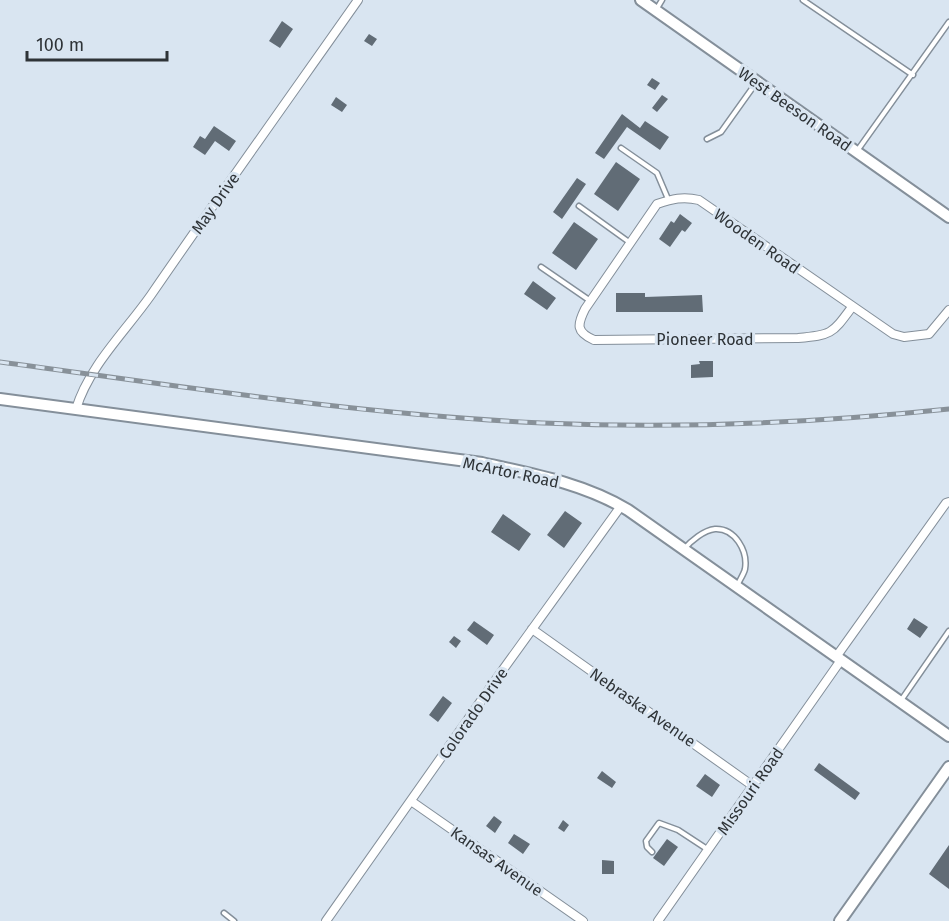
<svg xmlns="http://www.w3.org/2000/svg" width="949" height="921" font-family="'Fira Sans',sans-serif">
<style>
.building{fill:#616c76}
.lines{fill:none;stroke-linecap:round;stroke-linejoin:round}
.lane-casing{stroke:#848f9a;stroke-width:7}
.street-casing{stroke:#848f9a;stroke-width:10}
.secondary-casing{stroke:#848f9a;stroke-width:14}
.lane{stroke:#fff;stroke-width:4}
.street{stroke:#fff;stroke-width:8}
.secondary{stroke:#fff;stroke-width:10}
.rail-casing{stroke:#889199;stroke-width:5}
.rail{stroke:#d9e5f1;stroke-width:3;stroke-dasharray:9;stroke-linecap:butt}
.labels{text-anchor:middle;stroke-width:6;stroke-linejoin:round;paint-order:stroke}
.street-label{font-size:16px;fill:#2e3337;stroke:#d9e5f1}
</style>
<rect width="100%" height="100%" fill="#d9e5f1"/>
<!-- building -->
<path class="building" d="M282 21 293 29 280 48 269 41Z
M369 34 377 39 372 46 364 41Z
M652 78 660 83 655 90 647 85Z
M662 95 668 99 657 112 652 108Z
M336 97 347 105 342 112 331 105Z
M622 114 640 128 645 121 669 137 660 150 627 127 604 159 595 153Z
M214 126 236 141 229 151 215 141 205 155 193 147 200 136 205 139Z
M616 162 640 179 618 211 594 194Z
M577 178 586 184 562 219 553 212Z
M680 214 692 223 685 232 682 230 670 247 659 239 671 221 674 223Z
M574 222 598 239 576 270 552 253Z
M533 281 556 298 547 310 524 294Z
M616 293H645V297L702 295 703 312H616Z
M699 361H713V377L691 378V365L700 364Z
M565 511 582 523 564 548 547 535Z
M503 514 531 534 519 551 491 532Z
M914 618 928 627 920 638 907 629Z
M474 621 494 635 487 645 467 630Z
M454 636 461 641 456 648 449 642Z
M443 696 452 703 438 722 429 715Z
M819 763 860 793 855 800 814 770Z
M602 771 616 782 612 788 597 778Z
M705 774 720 785 712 797 696 786Z
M494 816 502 822 495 833 486 826Z
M563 820 569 825 564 832 558 828Z
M514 834 530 844 523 854 508 843Z
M667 839 678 847 664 866 653 858Z
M949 845V889L929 874Z
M602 860 614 861V874H602Z"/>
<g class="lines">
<defs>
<path id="lane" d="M803 0 913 75
M656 10 662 0
M707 139 721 132 756 83
M621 148 657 173 668 199
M857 151 949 22
M579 206 629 242
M541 267 589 300
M684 549C691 541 704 530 715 529 735 528 748 551 745 569 744 574 739 581 737 586
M902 699 949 631
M652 852 647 847 646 841 659 823 678 830 707 849
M224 913 234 921"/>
<path id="street" d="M852 307C832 334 832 335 798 338L594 340C576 332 577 325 585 309L657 204C672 199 683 196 699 200L893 334 904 337 929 334 949 310
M76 409C89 366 125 332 151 295 219 196 289 98 358 0
M532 629 753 786
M836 657 946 503 949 502
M411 801 583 921
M326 921 502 671 621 506
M658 921 841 660"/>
<path id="secondary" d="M641 0 949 217
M0 399 482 463C532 474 583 483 628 510L949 736
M840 921 949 767"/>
</defs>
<!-- lane casing -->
<use href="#lane" class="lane-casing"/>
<!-- street casing -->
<use href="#street" class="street-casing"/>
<!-- secondary casing -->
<use href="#secondary" class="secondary-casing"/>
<!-- lane -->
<use href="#lane" class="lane"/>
<!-- street -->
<use href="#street" class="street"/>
<!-- secondary -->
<use href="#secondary" class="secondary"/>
<defs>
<path id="rail" d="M0 362C180 386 361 415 543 423 678 429 814 423 949 409"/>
</defs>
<!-- rail casing -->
<use href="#rail" class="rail-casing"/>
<!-- rail -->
<use href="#rail" class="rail"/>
</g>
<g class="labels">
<!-- street labels -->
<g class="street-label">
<text transform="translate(795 109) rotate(35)" y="6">West Beeson Road</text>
<text transform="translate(215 203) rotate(-55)" y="6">May Drive</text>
<text transform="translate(757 241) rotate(35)" y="6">Wooden Road</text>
<text x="705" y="345">Pioneer Road</text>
<text transform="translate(511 472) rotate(12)" y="6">McArtor Road</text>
<text transform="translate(643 707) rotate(35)" y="6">Nebraska Avenue</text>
<text transform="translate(473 713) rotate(-55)" y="6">Colorado Drive</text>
<text transform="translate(750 791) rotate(-55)" y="6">Missouri Road</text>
<text transform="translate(497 861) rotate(35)" y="6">Kansas Avenue</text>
</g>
</g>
<!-- scale -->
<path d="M27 51v9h140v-9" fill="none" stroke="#2e3337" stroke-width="3"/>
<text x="36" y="51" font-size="18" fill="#2e3337" stroke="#d9e5f1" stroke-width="4.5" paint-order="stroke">100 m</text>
</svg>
